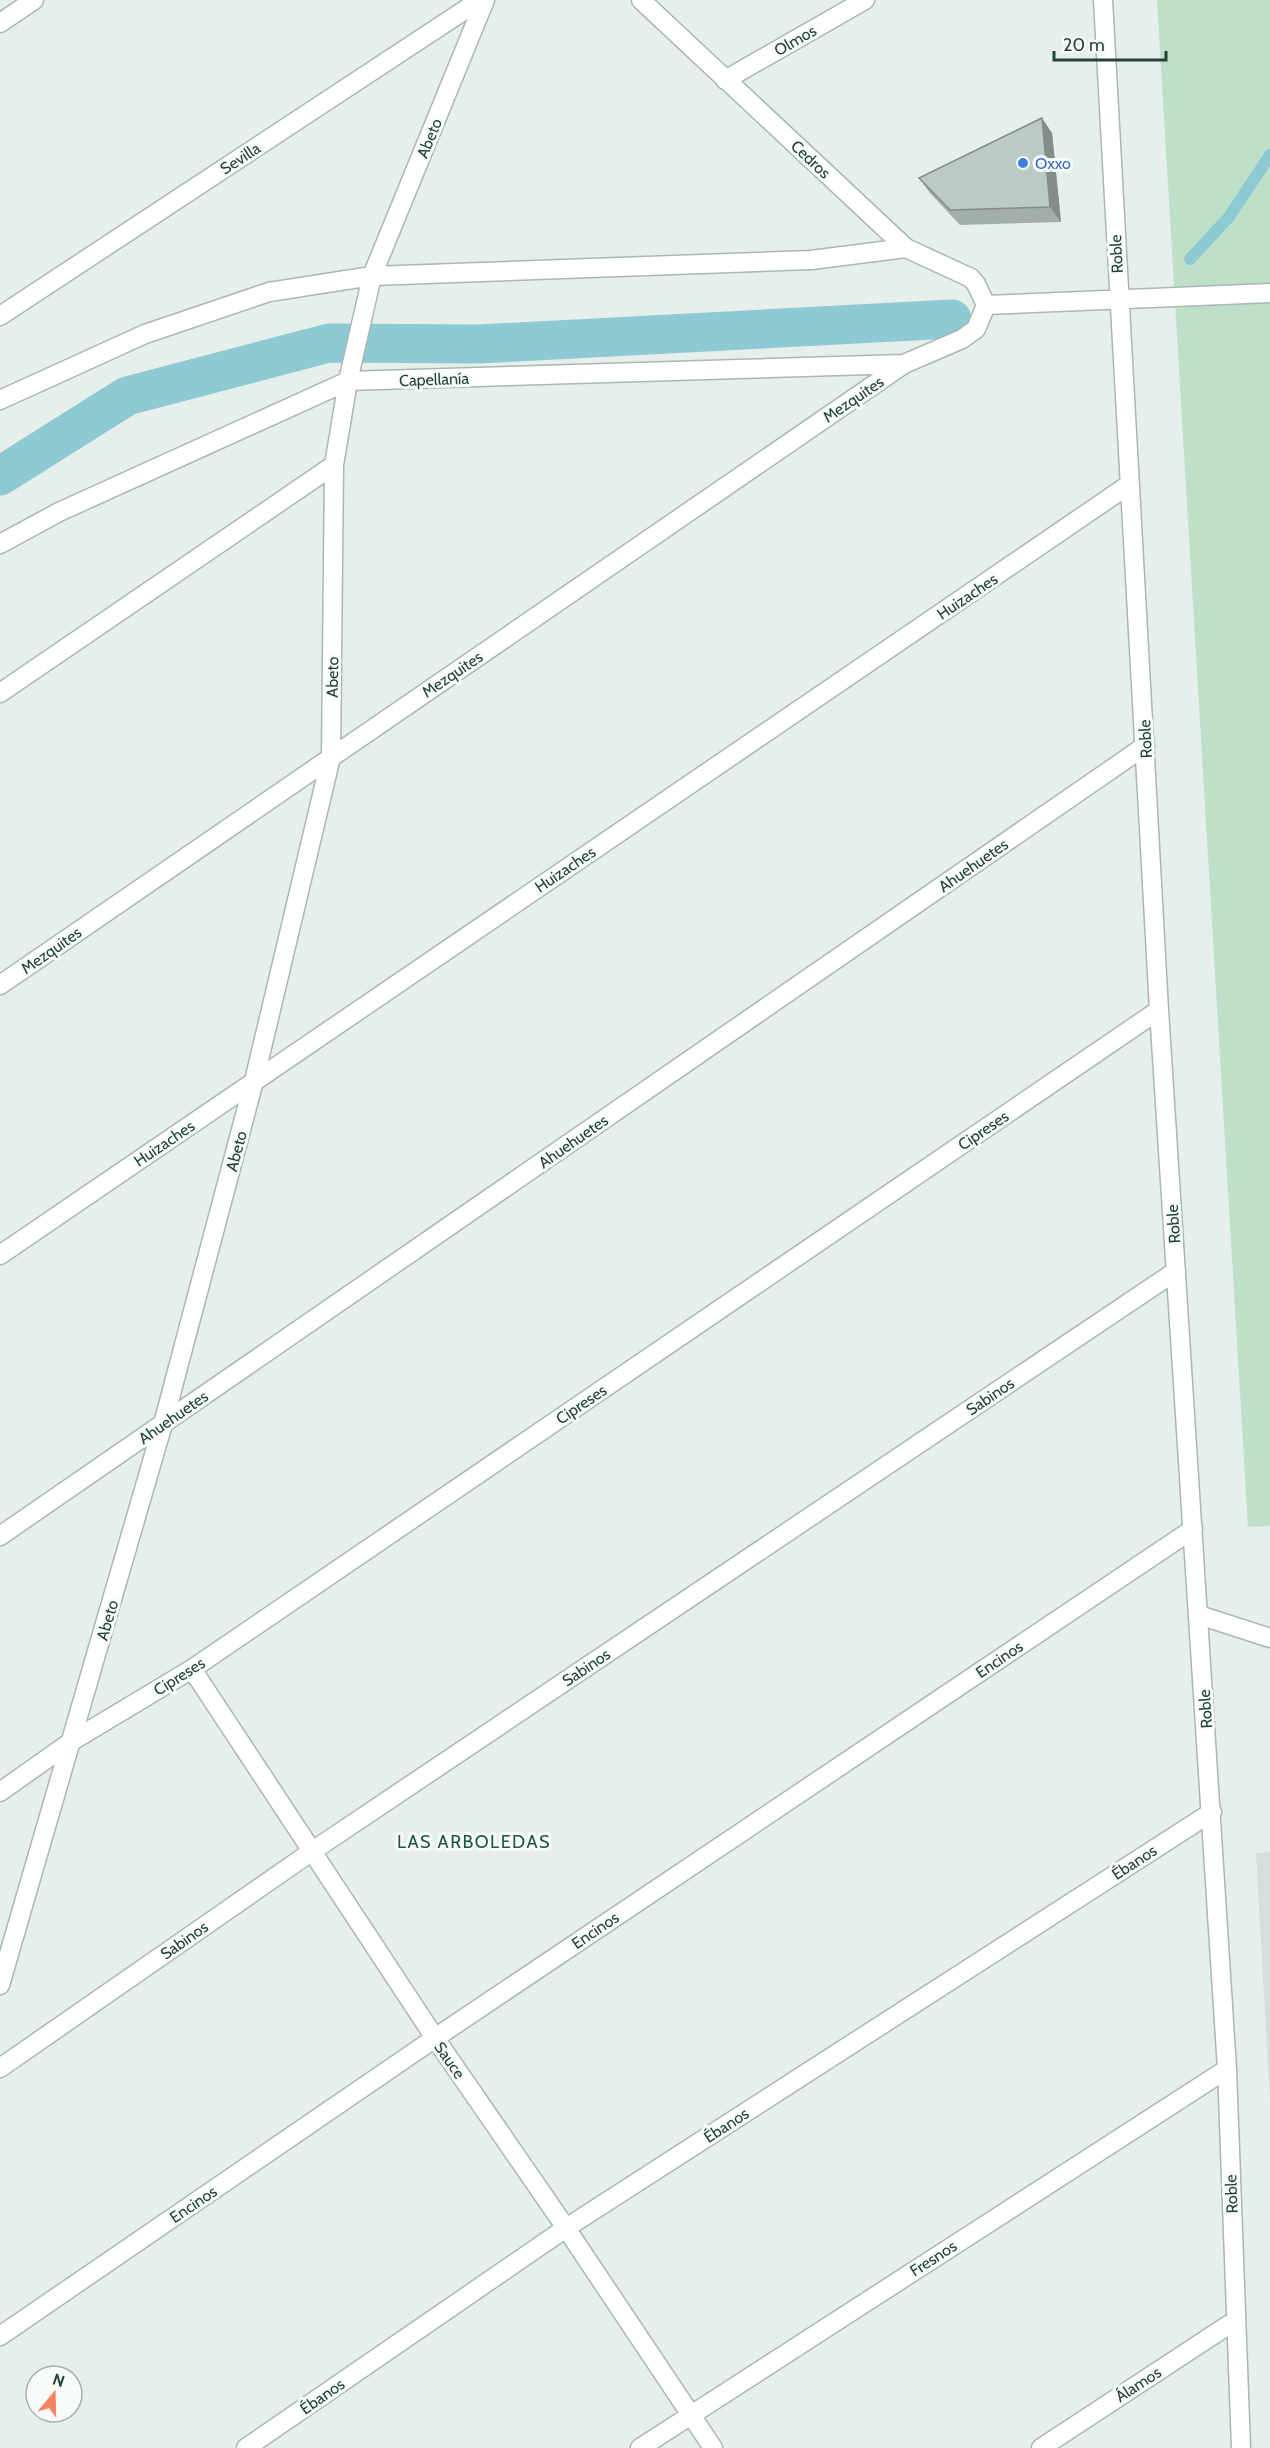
<svg xmlns="http://www.w3.org/2000/svg" width="1270" height="2448" font-family="Cabin,sans-serif">
<style>
.built{fill:#d4dfda}
.green{fill:#bfe0c8}
.lines{fill:none;stroke-linecap:round;stroke-linejoin:round}
.stream{stroke:#8ec9d4;stroke-width:12}
.canal{stroke:#8ec9d4;stroke-width:39}
.minor-casing{stroke:#a8b8b2;stroke-width:21}
.minor{stroke:#fff;stroke-width:18}
.wall{fill:#a1aea9}
.shaded-wall{fill:#838d89}
.building{fill:#bbcac4;stroke:#838d89;stroke-width:1.5}
.shop-dot{fill:#3f7fe0;stroke:#f7fbf9;stroke-width:2}
.labels{text-anchor:middle;stroke-width:6;stroke-linejoin:round;paint-order:stroke}
.street-label{font-size:16px;fill:#24423a;stroke:#f7fbf9}
.shop-label{font-size:16px;fill:#366cbe;stroke:#f7fbf9;text-anchor:start}
.neighbourhood-label{font-size:18px;letter-spacing:1.5px;fill:#1f5548;stroke:#f7fbf9}
</style>
<rect width="100%" height="100%" fill="#e6efeb"/>
<!-- built -->
<path class="built" d="M1270 1852V2101L1256 1853Z"/>
<!-- green -->
<path class="green" d="M1157 0H1270V1526L1248 1527Z"/>
<g class="lines">
<!-- stream -->
<path class="stream" d="M1190 259 1229 217 1270 155"/>
<!-- canal -->
<path class="canal" d="M0 476 127 396 329 343 479 344 952 319"/>
<defs>
<path id="minor" d="M641 0 906 248 971 278 976 284 986 305
M1103 0 1159 1010 1227 2069 1241 2448
M0 23 34 0
M725 80 865 0
M986 305 1270 293
M0 316 480 0
M0 400 145 334 269 292 372 276 811 260 906 248
M0 544 59 512 348 381 904 364
M0 693 334 465
M0 985 904 364 962 339 976 329 986 305
M0 1255 1130 484
M0 1536 1145 746
M1199 1615 1270 1638
M192 1669 435 2038 566 2228 713 2448
M0 1792 72 1741 192 1669 1159 1010
M0 1985 163 1424 254 1081 331 757 334 465 348 381 372 276 485 0
M0 2068 311 1852 1176 1271
M0 2336 435 2038 1193 1529
M246 2448 566 2228 1212 1812
M640 2448 1227 2069
M1041 2448 1236 2320"/>
</defs>
<!-- minor casing -->
<use href="#minor" class="minor-casing"/>
<!-- minor -->
<use href="#minor" class="minor"/>
</g>
<!-- wall -->
<path class="wall" d="M1052 133 1061 222 960 225 930 193 919 178Z"/>
<!-- shaded-wall -->
<path class="shaded-wall" d="M1042 118 1052 133 1061 222 1050 207Z"/>
<!-- building -->
<path class="building" d="M1042 118 1050 207 950 210 919 178Z"/>
<!-- markers -->
<circle class="shop-dot" cx="1023" cy="163" r="6"/>
<g class="labels">
<!-- street labels -->
<g class="street-label">
<text transform="translate(795 40) rotate(-30)" y="6">Olmos</text>
<text transform="translate(429 138) rotate(-68)" y="6">Abeto</text>
<text transform="translate(240 158) rotate(-33)" y="6">Sevilla</text>
<text transform="translate(811 159) rotate(43)" y="6">Cedros</text>
<text transform="translate(1116 254) rotate(-93)" y="6">Roble</text>
<text transform="translate(434 379) rotate(-2)" y="6">Capellanía</text>
<text transform="translate(853 399) rotate(-34)" y="6">Mezquites</text>
<text transform="translate(967 596) rotate(-34)" y="6">Huizaches</text>
<text transform="translate(452 674) rotate(-34)" y="6">Mezquites</text>
<text transform="translate(332 677) rotate(-89)" y="6">Abeto</text>
<text transform="translate(1145 739) rotate(-93)" y="6">Roble</text>
<text transform="translate(973 865) rotate(-35)" y="6">Ahuehuetes</text>
<text transform="translate(565 869) rotate(-34)" y="6">Huizaches</text>
<text transform="translate(51 950) rotate(-35)" y="6">Mezquites</text>
<text transform="translate(983 1130) rotate(-34)" y="6">Cipreses</text>
<text transform="translate(573 1141) rotate(-35)" y="6">Ahuehuetes</text>
<text transform="translate(164 1143) rotate(-34)" y="6">Huizaches</text>
<text transform="translate(236 1151) rotate(-75)" y="6">Abeto</text>
<text transform="translate(1173 1224) rotate(-94)" y="6">Roble</text>
<text transform="translate(990 1396) rotate(-34)" y="6">Sabinos</text>
<text transform="translate(581 1404) rotate(-34)" y="6">Cipreses</text>
<text transform="translate(173 1417) rotate(-35)" y="6">Ahuehuetes</text>
<text transform="translate(107 1620) rotate(-74)" y="6">Abeto</text>
<text transform="translate(999 1659) rotate(-34)" y="6">Encinos</text>
<text transform="translate(586 1667) rotate(-34)" y="6">Sabinos</text>
<text transform="translate(179 1676) rotate(-32)" y="6">Cipreses</text>
<text transform="translate(1205 1709) rotate(-94)" y="6">Roble</text>
<text transform="translate(1134 1862) rotate(-33)" y="6">Ébanos</text>
<text transform="translate(595 1930) rotate(-34)" y="6">Encinos</text>
<text transform="translate(184 1940) rotate(-35)" y="6">Sabinos</text>
<text transform="translate(450 2060) rotate(55)" y="6">Sauce</text>
<text transform="translate(726 2125) rotate(-33)" y="6">Ébanos</text>
<text transform="translate(1231 2194) rotate(-92)" y="6">Roble</text>
<text transform="translate(193 2204) rotate(-34)" y="6">Encinos</text>
<text transform="translate(933 2258) rotate(-33)" y="6">Fresnos</text>
<text transform="translate(1138 2384) rotate(-33)" y="6">Álamos</text>
<text transform="translate(322 2396) rotate(-35)" y="6">Ébanos</text>
</g>
<!-- shop labels -->
<g class="shop-label">
<text x="1035" y="169">Oxxo</text>
</g>
<!-- neighbourhood labels -->
<g class="neighbourhood-label">
<text x="474" y="1848">LAS ARBOLEDAS</text>
</g>
</g>
<!-- north arrow -->
<g transform="translate(54 2394) rotate(19)"><circle r="28" fill="#f7fbf9" stroke="#a3b1ad" stroke-width="1.5"/>
<path d="M0-4.5L10 22L0 15L-10 22Z" fill="#f4845f"/>
<text y="-9" font-size="16" font-weight="bold" text-anchor="middle" fill="#24423a">N</text>
</g>
<!-- scale -->
<path d="M1054 51v9h112v-9" fill="none" stroke="#24423a" stroke-width="3"/>
<text x="1063" y="51" font-size="18" fill="#24423a" stroke="#f7fbf9" stroke-width="4.5" paint-order="stroke">20 m</text>
</svg>
